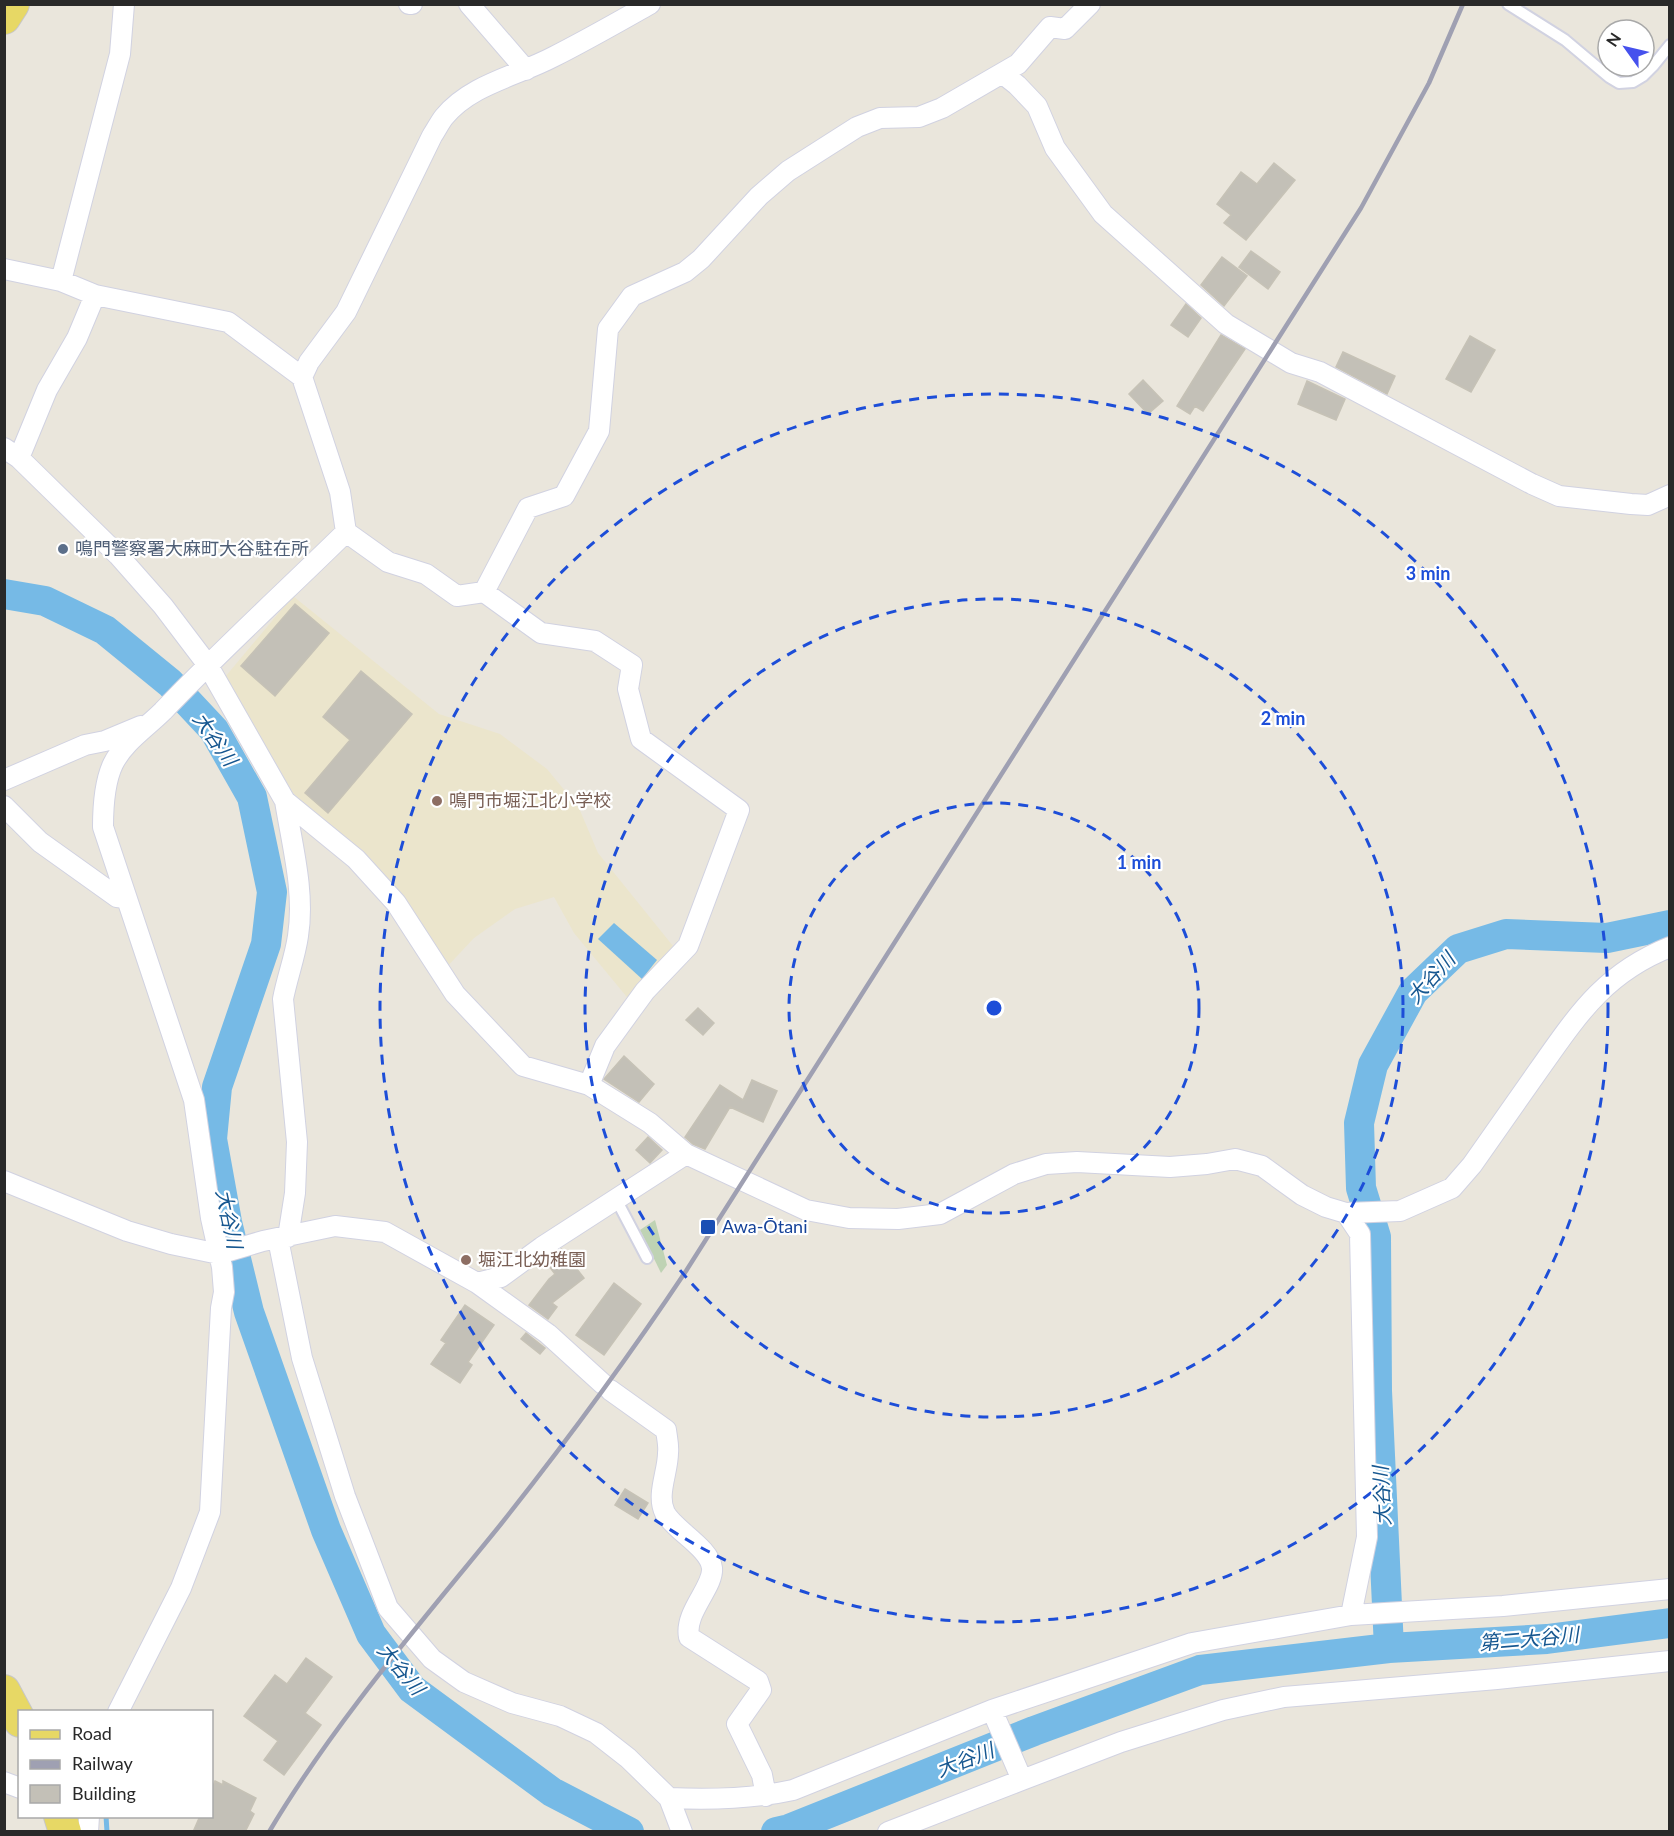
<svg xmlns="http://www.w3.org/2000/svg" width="1674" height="1836" font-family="Lato,'Noto Sans JP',sans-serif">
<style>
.education{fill:#ebe5cc}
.cemetery{fill:#bfd3b4}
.water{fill:#76bae6}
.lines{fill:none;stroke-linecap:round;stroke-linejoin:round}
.stream{stroke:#76bae6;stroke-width:5}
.river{stroke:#76bae6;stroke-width:30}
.building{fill:#c3c0b7;stroke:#c6c2b6;stroke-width:1.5}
.lane-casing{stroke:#d1d2e1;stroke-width:14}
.street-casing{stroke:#d1d2e1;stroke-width:22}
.primary-casing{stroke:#c7c7c7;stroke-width:34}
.lane{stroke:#fff;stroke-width:10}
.street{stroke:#fff;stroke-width:20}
.primary{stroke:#e7d865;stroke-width:32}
.rail{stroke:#9fa0b2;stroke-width:4.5}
.ring{fill:none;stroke:#1d4ed8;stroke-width:3;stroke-dasharray:10 8}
.service-dot{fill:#5c6f8a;stroke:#fff;stroke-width:2}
.education-dot{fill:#8d6e63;stroke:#fff;stroke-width:2}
.transit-dot{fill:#1a4fb4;stroke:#fff;stroke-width:2}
.labels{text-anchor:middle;stroke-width:4.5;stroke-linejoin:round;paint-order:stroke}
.service-label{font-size:18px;fill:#4e5e75;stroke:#fff;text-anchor:start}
.education-label{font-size:18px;fill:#785e54;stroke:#fff;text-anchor:start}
.transit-label{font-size:18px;fill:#164399;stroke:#fff;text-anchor:start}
.water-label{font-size:20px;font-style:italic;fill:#165790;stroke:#fff}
.centre{fill:#1d4ed8;stroke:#fff;stroke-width:3}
.ring-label{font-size:18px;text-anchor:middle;font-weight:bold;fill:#1d4ed8;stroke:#fff;stroke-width:4.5;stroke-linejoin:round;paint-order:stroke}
</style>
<rect width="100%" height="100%" fill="#eae6dc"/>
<!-- education -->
<path class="education" d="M293 596 439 714 500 734 547 769 579 808 598 853 673 946 631 1002 574 933 554 897 515 909 474 938 444 970 387 878 293 793 225 677Z"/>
<!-- cemetery -->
<path class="cemetery" d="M655 1220 667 1265 661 1273 640 1230Z"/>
<!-- water -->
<path class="water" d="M614 923 657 960 642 979 598 939Z"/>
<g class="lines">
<!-- stream -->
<path class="stream" d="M106 1816 107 1832"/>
<!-- river -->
<path class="river" d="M4 594 45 601 105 630 170 683 214 730 252 797 272 892 266 944 217 1087 212 1139 227 1222 249 1312 326 1530 371 1634 412 1689 552 1792 629 1832
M1389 1648 1377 1391 1376 1237 1361 1188 1359 1123 1373 1065 1413 992 1458 949 1506 934 1607 938 1670 925
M776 1832 789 1829 1034 1731 1200 1670 1389 1648 1547 1639 1670 1623"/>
</g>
<!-- building -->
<path class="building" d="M1274 163 1295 180 1246 240 1224 223 1231 215 1217 204 1241 172 1257 184Z
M1251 251 1280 272 1268 289 1239 267Z
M1222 257 1247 276 1224 306 1201 285Z
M1186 304 1201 318 1188 337 1171 325Z
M1221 335 1245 349 1203 411 1195 406 1190 414 1177 406Z
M1470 336 1495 350 1471 392 1446 379Z
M1343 352 1395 376 1387 394 1336 367Z
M1143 380 1163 401 1148 414 1129 394Z
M1307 381 1345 399 1336 420 1298 404Z
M295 604 329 633 275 696 241 666Z
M361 671 412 714 328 813 305 793 350 740 323 717Z
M698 1008 714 1023 703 1035 686 1020Z
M624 1056 654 1084 639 1102 604 1079Z
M752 1080 777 1091 763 1122 730 1107 705 1149 693 1144 685 1137 720 1085 743 1100Z
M648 1137 662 1150 650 1163 636 1150Z
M561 1249 584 1278 552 1303 557 1307 548 1319 529 1305 549 1279 555 1274 545 1261Z
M614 1283 641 1304 604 1355 576 1335Z
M465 1305 494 1325 468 1362 472 1365 460 1383 431 1364 446 1343 441 1340Z
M526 1333 545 1348 540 1354 521 1339Z
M625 1489 648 1503 638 1519 615 1505Z
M306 1658 332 1677 305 1713 321 1725 284 1775 264 1760 278 1741 244 1716 275 1675 287 1684Z
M215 1781 223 1785V1781L256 1798 250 1811 254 1814 245 1832H193L200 1816H212V1789Z"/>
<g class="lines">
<defs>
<path id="lane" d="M1508 4 1565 40 1609 77 1619 83 1633 82 1643 76 1653 66 1670 45
M616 1199 647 1258"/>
<path id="street" d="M409 4H412
M469 4 526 70
M1003 74 1017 85 1037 106 1055 148 1103 214 1226 324 1291 363 1320 372 1532 484 1559 496 1631 504 1648 505 1670 495
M4 269 61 281 95 295 228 322 302 377
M61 281 120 54 124 4
M4 448 19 458 118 555 163 606 207 664 285 801 356 859 396 903 455 994 523 1066 589 1085 650 1123 686 1154 806 1210 849 1218 898 1219 940 1214 1014 1174 1046 1164 1077 1162 1170 1167 1207 1164 1235 1159 1262 1166 1302 1195 1326 1207 1346 1213 1400 1211 1452 1188 1472 1165C1494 1134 1516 1102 1538 1071 1577 1016 1604 973 1670 947
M19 458 47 390 77 338 95 295
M346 532 388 562 426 574 457 596 484 592 541 633 595 641 632 665 628 689 641 739 739 810 688 946 645 991 605 1046 589 1085
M484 592 528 508 564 496 599 431 608 329 632 296 685 272 701 259 759 196 788 171 857 127 880 118 919 117 942 108 1018 64 1050 27 1065 29 1090 4
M4 780 85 745 105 741 141 726
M285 801C292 845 305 892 298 936 295 957 287 978 283 999L297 1142 295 1193 288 1237
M4 806 40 842 117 897 125 898
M4 1181 127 1231 171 1244 219 1254 263 1241 335 1226 385 1232 477 1283 548 1334 603 1384
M1346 1213 1360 1234 1367 1537 1351 1615
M278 1239 302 1358 345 1496 388 1608 432 1659 464 1682 512 1703 560 1716 596 1733 628 1758 669 1798C711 1800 752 1799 793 1790L992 1710 1192 1643 1351 1615 1503 1606 1670 1589
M477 1283 501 1277 542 1247 686 1154
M610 1390 666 1430C667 1438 669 1446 668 1453 668 1472 656 1495 665 1513 674 1530 710 1548 712 1568 714 1587 684 1612 689 1637L758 1681 761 1690 737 1724 762 1775 766 1796
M992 1710 1022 1780 1121 1742 1223 1710 1284 1697 1497 1679 1670 1661
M118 1712 181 1588 210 1512 221 1308 224 1292 222 1267 211 1218 194 1100 103 827C103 807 104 783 113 764 124 742 146 728 163 711 222 649 285 592 346 532L340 492 302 377 309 362 346 312 432 136C436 130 440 122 444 117 471 84 517 76 553 57 585 41 618 22 650 4
M4 1782 20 1788
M669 1798 682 1832
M88 1832 89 1816
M888 1832 1022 1780"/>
<path id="primary" d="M4 18 13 4
M4 1691 20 1721
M60 1816 65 1832"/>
</defs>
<!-- lane casing -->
<use href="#lane" class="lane-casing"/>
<!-- street casing -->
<use href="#street" class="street-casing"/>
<!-- primary casing -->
<use href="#primary" class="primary-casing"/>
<!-- lane -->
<use href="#lane" class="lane"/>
<!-- street -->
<use href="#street" class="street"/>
<!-- primary -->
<use href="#primary" class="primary"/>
<!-- rail -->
<path class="rail" d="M269 1832C335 1721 420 1624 501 1524 566 1442 628 1358 686 1271L1361 208 1429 83 1463 4"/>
</g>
<!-- distance rings -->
<g class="ring">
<circle cx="994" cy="1008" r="205"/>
<circle cx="994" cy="1008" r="409"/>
<circle cx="994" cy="1008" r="614"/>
</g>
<!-- markers -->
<circle class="service-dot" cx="63" cy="549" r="6"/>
<g class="education-dot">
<circle cx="437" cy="801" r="6"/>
<circle cx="466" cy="1260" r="6"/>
</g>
<rect class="transit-dot" x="700" y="1219" width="16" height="16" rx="3"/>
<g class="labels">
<!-- service labels -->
<g class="service-label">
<text x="75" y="555">鳴門警察署大麻町大谷駐在所</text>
</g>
<!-- education labels -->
<g class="education-label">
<text x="449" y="807">鳴門市堀江北小学校</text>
<text x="478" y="1266">堀江北幼稚園</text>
</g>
<!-- transit labels -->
<g class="transit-label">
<text x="722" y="1233">Awa-Ōtani</text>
</g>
<!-- water labels -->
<g class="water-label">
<text transform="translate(215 739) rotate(55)" y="7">大谷川</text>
<text transform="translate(1431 978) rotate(-48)" y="7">大谷川</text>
<text transform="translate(229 1219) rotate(78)" y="7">大谷川</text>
<text transform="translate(1382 1496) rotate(-93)" y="7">大谷川</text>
<text transform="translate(1529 1639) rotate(-5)" y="7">第二大谷川</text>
<text transform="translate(401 1669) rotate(50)" y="7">大谷川</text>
<text transform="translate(965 1760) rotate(-21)" y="7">大谷川</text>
</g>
</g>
<circle cx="994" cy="1008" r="9" class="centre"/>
<g class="ring-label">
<text x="1428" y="580">3 min</text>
<text x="1283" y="725">2 min</text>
<text x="1139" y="869">1 min</text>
</g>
<!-- border -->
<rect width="1674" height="1836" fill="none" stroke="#292929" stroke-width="12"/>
<!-- legend -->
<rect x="18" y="1710" width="195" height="108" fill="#ffffff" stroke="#a9a9a9" stroke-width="1.5"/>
<rect x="30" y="1730" width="30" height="9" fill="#e7d865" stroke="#a9a9a9" stroke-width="1.5"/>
<text x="72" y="1740" font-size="18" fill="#292929">Road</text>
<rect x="30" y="1760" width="30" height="9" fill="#9fa0b2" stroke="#a9a9a9" stroke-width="1.5"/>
<text x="72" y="1770" font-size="18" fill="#292929">Railway</text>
<rect x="30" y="1785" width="30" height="18" fill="#c3c0b7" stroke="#a9a9a9" stroke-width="1.5"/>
<text x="72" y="1800" font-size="18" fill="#292929">Building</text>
<!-- north arrow -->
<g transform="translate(1626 48) rotate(304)"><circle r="28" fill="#ffffff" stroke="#a9a9a9" stroke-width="1.5"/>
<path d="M0-4.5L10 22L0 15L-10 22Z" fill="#4651ed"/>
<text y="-9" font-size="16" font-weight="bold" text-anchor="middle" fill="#292929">N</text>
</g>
</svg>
